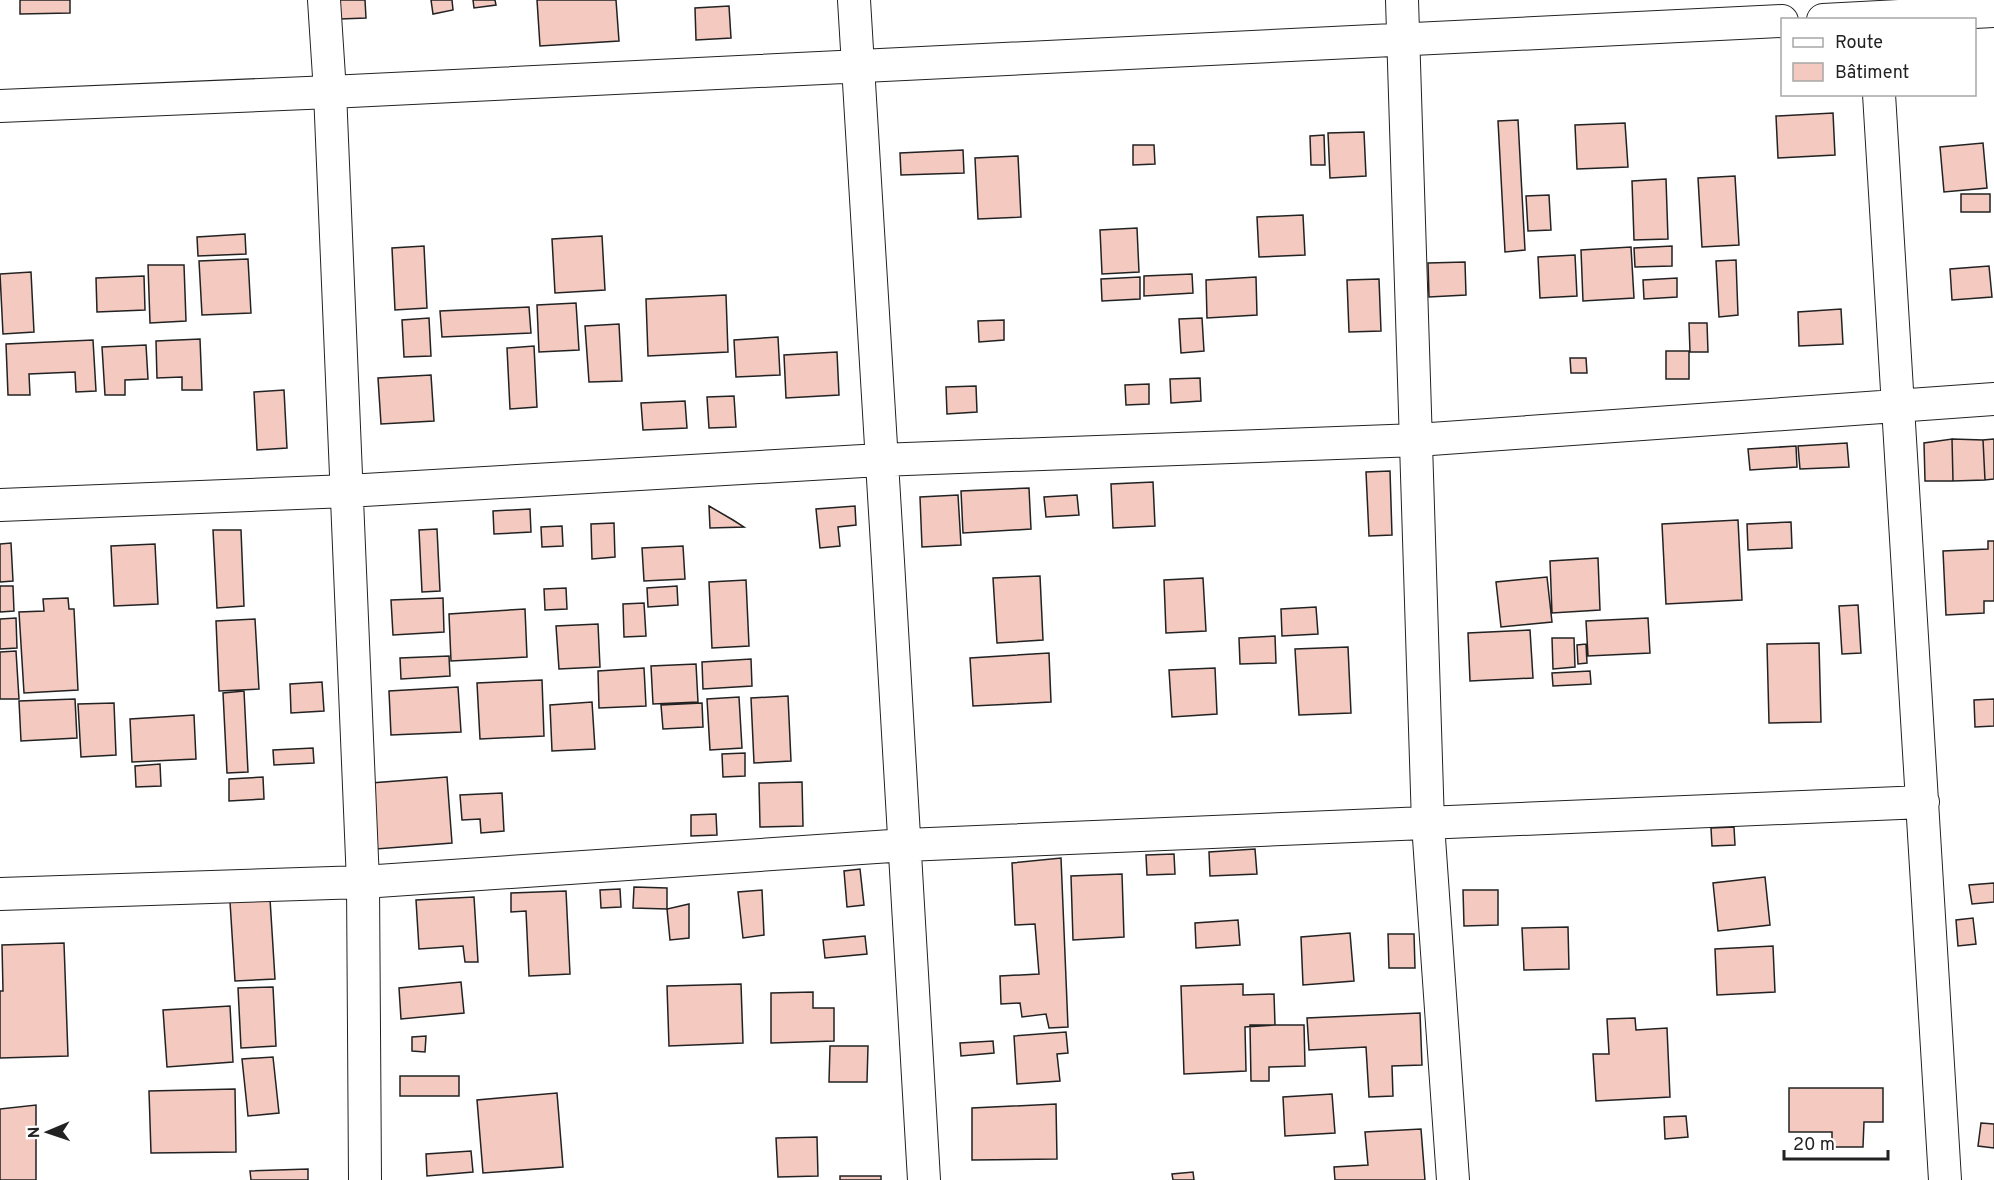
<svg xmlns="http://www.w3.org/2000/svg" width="1994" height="1180" font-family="Overpass,sans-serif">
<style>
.building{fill:#f3c9c0;stroke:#222;stroke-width:1.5}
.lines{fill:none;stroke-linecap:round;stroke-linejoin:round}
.minor-casing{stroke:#222;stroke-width:34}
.minor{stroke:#fff;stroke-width:32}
</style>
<rect width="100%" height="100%" fill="#fff"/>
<!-- building -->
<path class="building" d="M20 0H70V13L20 14Z
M339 0H365L366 18 340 19Z
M431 0H452L453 10 433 14Z
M473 0H495L496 5 474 8Z
M537 0H616L619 41 540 46Z
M729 6 731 38 696 40 695 8Z
M1833 113 1835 155 1778 158 1776 116Z
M1518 120 1525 250 1505 252 1498 121Z
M1625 123 1628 167 1577 169 1575 125Z
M1364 132 1366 176 1330 178 1328 133Z
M1324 135 1325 165H1311L1310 136Z
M1983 143 1987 188 1944 192 1940 147Z
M1133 145H1154L1155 164 1133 165Z
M963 150 964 173 901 175 900 153Z
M1018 156 1021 217 978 219 975 158Z
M1735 176 1739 245 1702 247 1698 178Z
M1666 179 1668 239 1634 240 1632 181Z
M1961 194H1990V212H1961Z
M1549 195 1551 230 1528 231 1526 196Z
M1303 215 1305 255 1259 257 1257 217Z
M1137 228 1139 272 1102 274 1100 230Z
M245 234 246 254 198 256 197 237Z
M602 236 605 290 555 293 552 239Z
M424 246 427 308 395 310 392 248Z
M1672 246V266L1635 267 1634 248Z
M1631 247 1634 298 1583 301 1581 250Z
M1575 255 1577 296 1540 298 1538 257Z
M248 259 251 313 202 315 199 261Z
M1736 260 1738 315 1719 317 1716 261Z
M1465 262 1466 295 1429 297 1428 263Z
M148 265H184L186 321 150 323Z
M1989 266 1992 297 1952 300 1950 269Z
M31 272 34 332 3 334 0 274Z
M1192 274 1193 293 1144 296V276Z
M144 276 145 310 97 312 96 278Z
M1140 277V299L1102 301 1101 279Z
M1256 277 1257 315 1207 318 1206 280Z
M1677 278V297L1644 299 1643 280Z
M1379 279 1381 331 1349 332 1347 280Z
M726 295 728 352 648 356 646 299Z
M576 303 579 350 539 352 537 305Z
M529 307 531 333 442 337 440 311Z
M1841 309 1843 344 1799 346 1798 312Z
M429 318 431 356 404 357 402 320Z
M1202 318 1204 351 1181 353 1179 319Z
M1004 320V340L979 342 978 321Z
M1689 323H1707L1708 352H1690Z
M619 324 622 381 589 382 585 326Z
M778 337 780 375 736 377 734 340Z
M200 339 202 390H182V377L157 378 156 341Z
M93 340 96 391 76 392 75 372 29 374 30 395H8L6 344Z
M146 345 148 379 125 380V395H105L102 347Z
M534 346 537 407 510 409 507 348Z
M1666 351H1689V379H1666Z
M837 352 839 395 786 398 784 355Z
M1570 358H1586L1587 373H1571Z
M431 375 434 421 381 424 378 378Z
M1200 378 1201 401 1171 403 1170 379Z
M1149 384V404L1126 405 1125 385Z
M976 386 977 412 947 414 946 387Z
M284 390 287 448 257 450 254 392Z
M734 396 736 427 709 428 707 397Z
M685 401 687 428 643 430 641 403Z
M1952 439 1953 481H1925L1924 443Z
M1952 439 1983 440 1985 480 1953 481Z
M1994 439V479L1985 480 1983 440Z
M1847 443 1849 467 1800 469 1798 446Z
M1796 446 1797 467 1750 470 1748 449Z
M1390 471 1392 535 1369 536 1366 472Z
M1153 482 1155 526 1113 528 1111 484Z
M1029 488 1031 529 963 533 961 491Z
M958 495 961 545 922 547 920 497Z
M1077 495 1079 515 1046 517 1044 497Z
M709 506 733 520 744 527 710 528Z
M855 506 856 525 838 527 840 546 820 548 816 509Z
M530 509 531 532 494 534 493 511Z
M1738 520 1742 600 1666 604 1662 524Z
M1791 522 1792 548 1748 550 1747 524Z
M614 523 615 557 592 559 591 524Z
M562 526 563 546 542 547 541 527Z
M437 529 440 591 422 592 419 530Z
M213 530H241L244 606 217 608Z
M1988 541H1994V601H1984V613L1946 615 1943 551 1988 549Z
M11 543 13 581 0 582V544Z
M155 544 158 604 114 606 111 546Z
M683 546 685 579 644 581 642 548Z
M1598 558 1600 610 1552 613 1550 561Z
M1040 576 1043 640 997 643 993 578Z
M1547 577 1552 622 1501 627 1496 582Z
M1203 578 1206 631 1166 633 1164 580Z
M746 580 749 646 712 648 709 582Z
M0 586H13L14 611 0 612Z
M677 586 678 605 648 607 647 588Z
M566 588 567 609 545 610 544 589Z
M68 598 69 609H74L78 690 24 693 19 612 44 611 43 599Z
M443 598 444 632 393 635 391 600Z
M644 603 646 636 624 637 623 604Z
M1858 605 1861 653 1842 654 1839 606Z
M1316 607 1318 634 1282 636 1281 609Z
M525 609 527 657 451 661 449 614Z
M16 618 17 648 0 649V619Z
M1648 618 1650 653 1588 656 1586 621Z
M255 619 259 689 219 691 216 621Z
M598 624 600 667 559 669 556 626Z
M1530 630 1533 678 1470 681 1468 633Z
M1275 636 1276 663 1240 664 1239 638Z
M1552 638H1574L1575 667 1553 669Z
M1819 643 1821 722 1769 723 1767 644Z
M1586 644 1587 663 1578 664 1577 645Z
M1348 647 1351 713 1299 715 1295 649Z
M16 651 19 699H0V652Z
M1049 653 1051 702 973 706 970 658Z
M449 656 450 676 401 679 400 658Z
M751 659 752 686 703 689 702 662Z
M696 664 698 702 653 704 651 666Z
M644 668 646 706 599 708 598 671Z
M1215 668 1217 714 1172 717 1169 670Z
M1590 671 1591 684 1553 686 1552 673Z
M542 680 544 736 480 739 477 683Z
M322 682 324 711 291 713 290 684Z
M458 687 461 732 391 735 389 691Z
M244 691 248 772 227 773 223 693Z
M788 696 791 761 754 763 751 698Z
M739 697 742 748 710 750 707 699Z
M75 699 77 738 21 741 19 701Z
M1994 699V726L1975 727 1974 700Z
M592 702 595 749 552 751 550 705Z
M114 703 116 755 81 757 78 704Z
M702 703 703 727 663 729 661 705Z
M194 715 196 759 132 762 130 719Z
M313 748 314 763 274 765 273 750Z
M745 753V776L723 777 722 754Z
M160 764 161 786 136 787 135 766Z
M263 777 264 799 229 801V779Z
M447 777 452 843 376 849 371 783Z
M802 782 803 826 760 827 759 783Z
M502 793 504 831 481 833 480 819 462 820 460 795Z
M716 814 717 835 691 836V815Z
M1734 827 1735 845 1712 846 1711 828Z
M1255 849 1257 874 1210 876 1209 852Z
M1174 854 1175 874 1147 875 1146 855Z
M1061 858 1068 1027 1049 1028 1046 1014 1022 1017 1020 1003 1001 1004 1000 976 1039 974 1035 924 1015 925 1012 863Z
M860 869 864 905 847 907 844 871Z
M1122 874 1124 937 1073 940 1071 876Z
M1765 877 1770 925 1718 931 1713 883Z
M1994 883V902L1972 904 1969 885Z
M634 887 667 888V909L633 908Z
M620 889 621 907 601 908 600 890Z
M762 890 764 935 743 938 738 892Z
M1463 890H1498V925L1464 926Z
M566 891 570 974 529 976 526 911 511 912V893Z
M474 897 478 962H465L463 946 419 949 416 900Z
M270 899 275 979 235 981 230 902Z
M689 904V938L670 940 667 909Z
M1973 918 1976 944 1958 946 1956 920Z
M1238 920 1240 945 1196 948 1195 923Z
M1568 927 1569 969 1524 970 1522 928Z
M1350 933 1354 981 1303 985 1301 937Z
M1388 934H1414L1415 968H1389Z
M865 936 867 954 825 958 823 940Z
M64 943 68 1056 0 1058V991H3L2 945Z
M1773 946 1775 992 1717 995 1715 949Z
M461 982 464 1013 401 1019 399 988Z
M741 984 743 1043 669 1046 667 986Z
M1243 984V995L1274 994 1275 1025 1245 1027 1246 1071 1184 1074 1181 986Z
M273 987 276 1046 241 1048 238 988Z
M813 992V1008H834V1041L771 1043V993Z
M230 1006 233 1062 167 1067 163 1010Z
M1420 1013 1422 1065 1392 1066 1393 1096 1369 1097 1366 1047 1309 1050 1307 1018Z
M1635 1018 1636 1030 1667 1028 1670 1097 1596 1101 1593 1054H1609L1607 1019Z
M1250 1025H1304L1305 1066 1269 1067V1081H1251Z
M1066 1032 1068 1053 1057 1054 1060 1081 1017 1084 1014 1036Z
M426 1036 425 1052 412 1051V1037Z
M993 1041 994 1053 961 1056 960 1043Z
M830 1046H868L867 1082H829Z
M273 1057 279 1113 248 1116 242 1059Z
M400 1076H459V1096H400Z
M1789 1088H1883V1122H1864L1863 1147H1832V1132H1789Z
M235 1089 236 1152 151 1153 149 1091Z
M557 1093 563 1167 483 1173 477 1100Z
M1332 1094 1335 1133 1285 1136 1283 1097Z
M1056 1104 1057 1159 972 1160V1108Z
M36 1105V1180H0V1109Z
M1686 1116 1688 1137 1665 1139 1664 1117Z
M1981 1123 1994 1124V1148L1978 1146Z
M1421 1129 1425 1180H1335L1334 1167 1368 1165 1365 1132Z
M817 1137 818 1176 778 1177 776 1138Z
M471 1151 473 1172 427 1176 426 1154Z
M308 1169V1180H251L250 1171Z
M1193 1172 1194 1180H1173L1172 1174Z
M840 1176H881V1180H840Z"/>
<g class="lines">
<defs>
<path id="minor" d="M324 0 330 92 363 882 365 1180
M854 0C877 393 903 787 924 1180
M1402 0 1428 824 1453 1180
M1823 20 1994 11
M1879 94 1945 1180
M0 106 330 92 1782 21
M0 505 347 491 880 460 1417 440 1994 399
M0 894 363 882 906 845 1923 802"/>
</defs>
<!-- minor casing -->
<use href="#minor" class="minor-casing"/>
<!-- minor -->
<use href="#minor" class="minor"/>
</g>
<!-- legend -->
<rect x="1781" y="18" width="195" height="78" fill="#ffffff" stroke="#a7a7a7" stroke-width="1.5"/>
<rect x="1793" y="38" width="30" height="9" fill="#ffffff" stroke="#a7a7a7" stroke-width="1.5"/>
<text x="1835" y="48" font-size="18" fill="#222222">Route</text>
<rect x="1793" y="63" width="30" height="18" fill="#f3c9c0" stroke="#a7a7a7" stroke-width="1.5"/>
<text x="1835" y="78" font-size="18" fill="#222222">Bâtiment</text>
<!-- north arrow -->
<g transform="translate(48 1132) rotate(268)" stroke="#ffffff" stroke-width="4.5" paint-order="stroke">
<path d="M0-4.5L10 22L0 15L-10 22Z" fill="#222222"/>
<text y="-9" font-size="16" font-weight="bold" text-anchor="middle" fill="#222222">N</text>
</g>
<!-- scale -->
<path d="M1784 1150v9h104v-9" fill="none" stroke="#222222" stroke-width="3"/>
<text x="1793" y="1150" font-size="18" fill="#222222" stroke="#ffffff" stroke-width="4.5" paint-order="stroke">20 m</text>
</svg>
